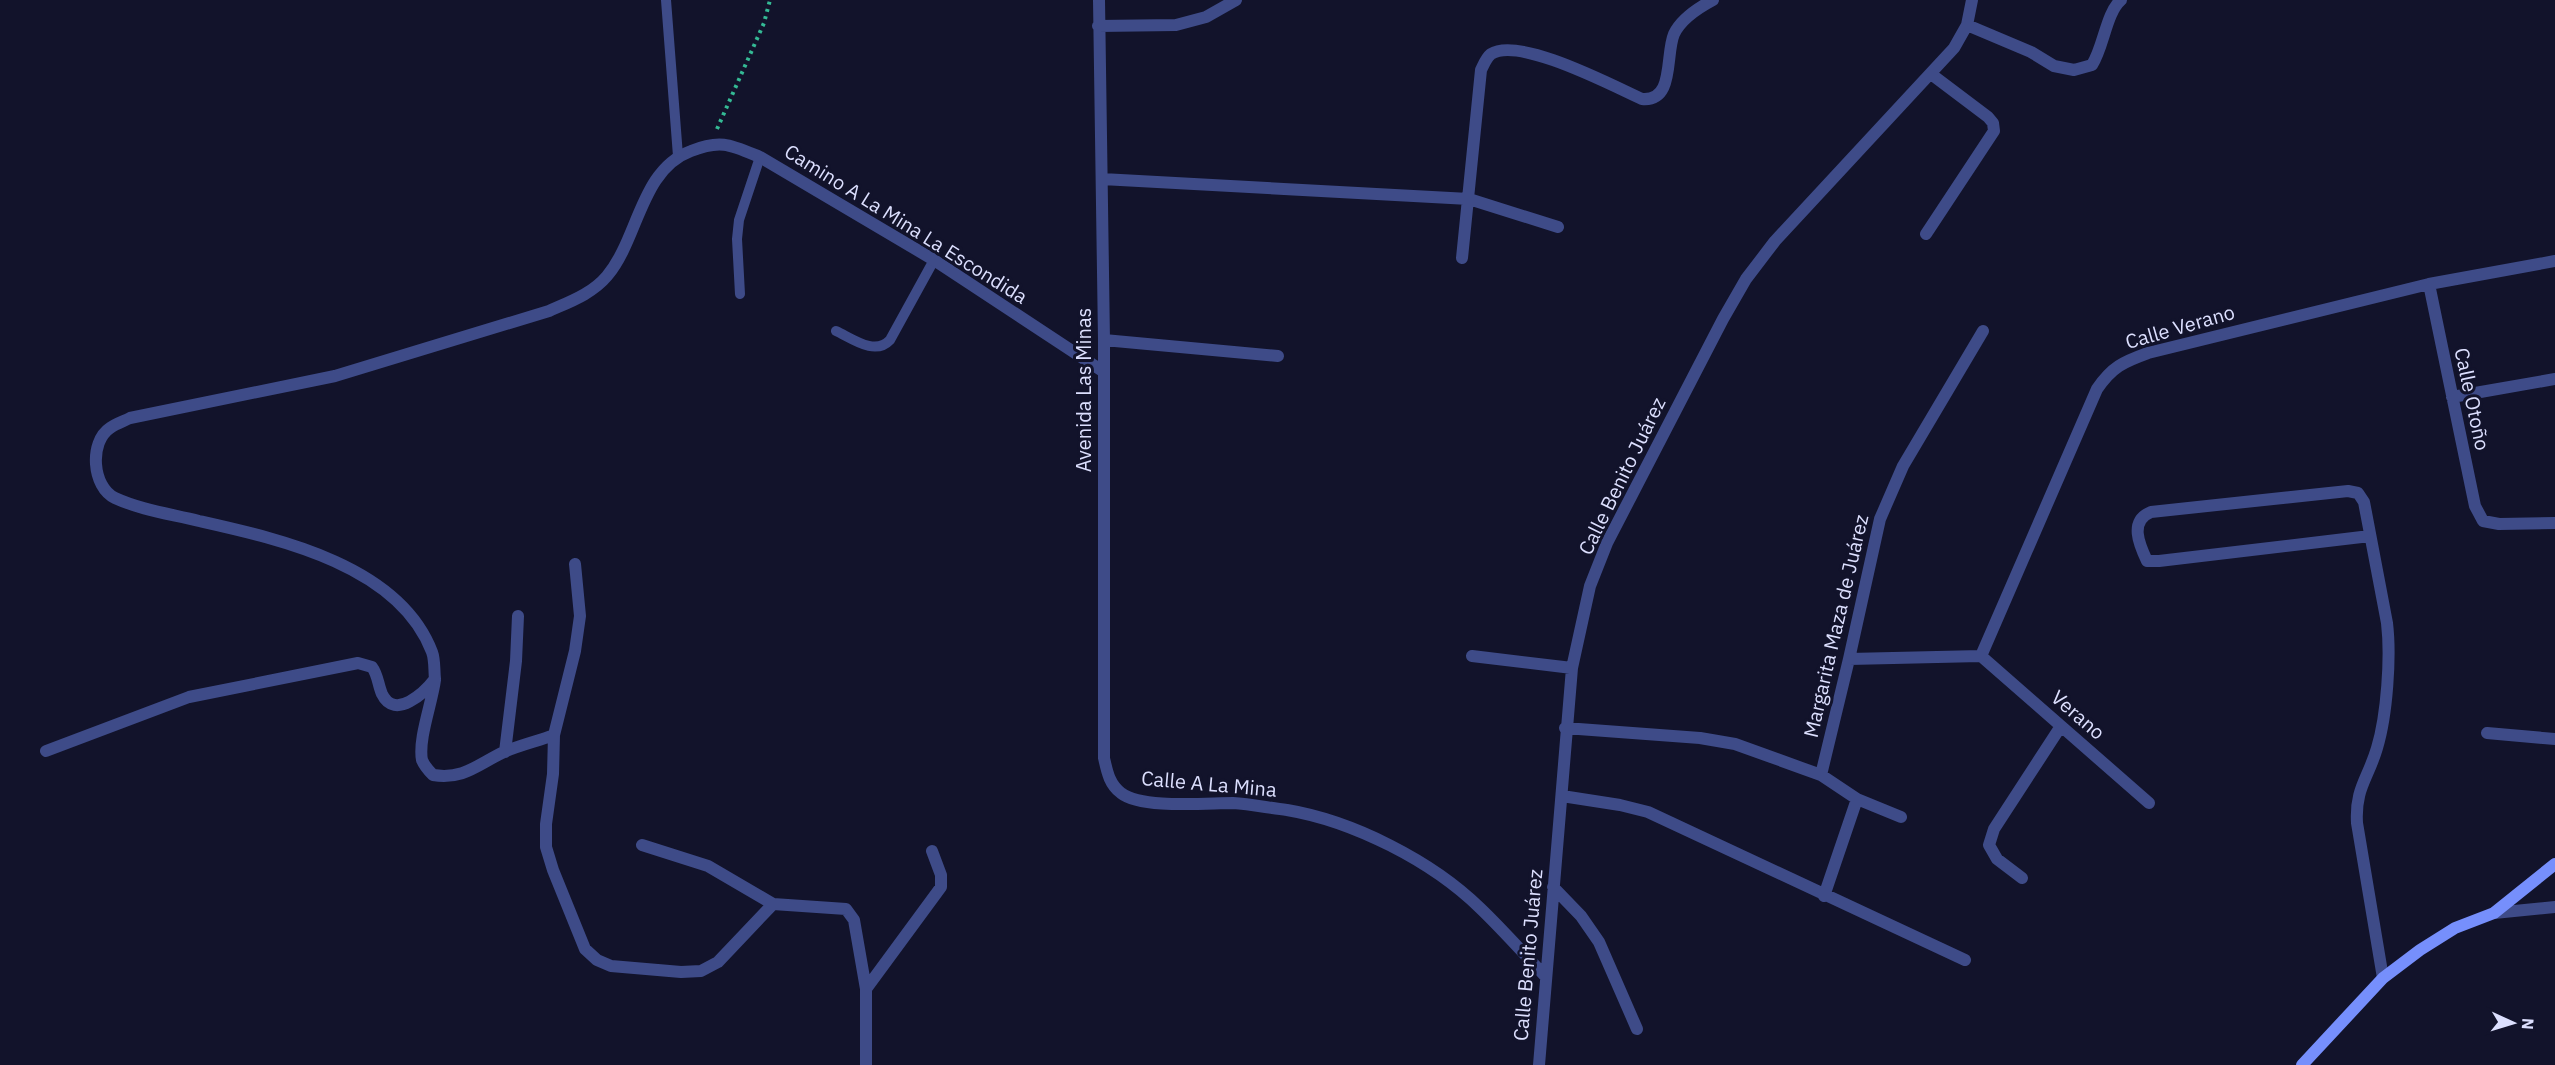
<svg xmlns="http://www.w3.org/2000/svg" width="2555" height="1065" font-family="'IBM Plex Sans',sans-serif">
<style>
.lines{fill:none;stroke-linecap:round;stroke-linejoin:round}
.path{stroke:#34ba95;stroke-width:4;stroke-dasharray:3 4.5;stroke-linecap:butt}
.lane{stroke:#3e4b88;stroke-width:10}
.street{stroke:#3e4b88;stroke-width:12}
.secondary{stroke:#768ffc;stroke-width:12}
.labels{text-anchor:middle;stroke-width:6;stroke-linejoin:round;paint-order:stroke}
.street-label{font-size:20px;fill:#dcdffe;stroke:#12132b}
</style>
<rect width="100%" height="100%" fill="#12132b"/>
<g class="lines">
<!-- path -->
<path class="path" d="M717 129 764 23 770 0"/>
<!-- lane -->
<path class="lane" d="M666 0 678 156
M740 294 737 239 739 220 760 157
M836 331C853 339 875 356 890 340L934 260"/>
<!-- street -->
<path class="street" d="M1099 0 1104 340V758C1107 771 1109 784 1121 793 1141 809 1206 803 1233 803 1251 804 1269 808 1287 810 1353 821 1432 861 1480 908 1503 930 1524 954 1546 977
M1967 25 2031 52 2054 66 2074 70 2092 65C2104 46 2106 13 2121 0
M1098 26 1176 25 1206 17 1236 0
M1102 179 1469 199 1558 227
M1926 234 1994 131 1993 123 1988 117 1931 74
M1462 258 1481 70C1484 64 1486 58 1491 54 1519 36 1613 86 1642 99 1675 102 1665 55 1674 34 1681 19 1698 8 1713 0
M2429 284 2475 506 2483 521 2499 524 2555 523
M1104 340 1278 356
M2452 397 2555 379
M2370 536 2159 561H2147C2139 544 2129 521 2151 512L2348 491 2358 493 2364 502 2387 623C2391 657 2387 715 2377 748 2368 779 2355 788 2357 823L2383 978
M1472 656 1572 668
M1981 656 2097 389C2112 367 2123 362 2148 353L2429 284 2555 261
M1981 656 2149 803
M1849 659 1981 656
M435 680C432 703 418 739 422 760 424 765 429 771 433 775 464 780 478 764 504 752 520 745 538 741 554 735L575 651 580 616 575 564
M1565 728 1700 738 1735 744 1821 775 1857 799 1901 817
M2487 733 2555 739
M554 735 553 774 546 824V847L553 870 585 949 597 960 611 966 681 972 701 971 718 962 773 904
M46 751 189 697 358 663 372 667C378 675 378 685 382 694 395 721 425 692 435 679 434 670 435 660 432 652 399 565 279 539 199 521 171 514 141 510 115 498 92 487 89 442 110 428 115 424 124 421 130 418L335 376 549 311C569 302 592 294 607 276 639 238 640 170 691 151 721 139 731 145 760 157L934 260 1104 372
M505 752 516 661 518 616
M1821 775 1849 659 1880 519 1903 466 1983 331
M1562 796 1620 805 1648 812 1965 960
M642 845 708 866 773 904 846 909 854 920 866 989
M2022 878 1997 859 1989 845 1994 829 2061 726
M1553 887 1581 916 1599 942 1637 1029
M1824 896 1857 799
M2494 913 2555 907
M866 1065V989L941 887V875L932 851
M1539 1065 1572 668 1590 586 1607 543 1723 319 1746 279 1775 241 1954 48 1967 25 1972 0"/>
<!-- secondary -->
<path class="secondary" d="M2302 1065 2383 978 2420 950 2455 928 2494 913 2555 864"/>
</g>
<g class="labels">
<!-- street labels -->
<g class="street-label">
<text transform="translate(906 224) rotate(32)" y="7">Camino A La Mina La Escondida</text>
<text transform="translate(2180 327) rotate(-16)" y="7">Calle Verano</text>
<text transform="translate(1084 390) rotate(-90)" y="7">Avenida Las Minas</text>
<text transform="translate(2472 399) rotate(78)" y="7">Calle Otoño</text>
<text transform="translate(1622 476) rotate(-64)" y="7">Calle Benito Juárez</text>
<text transform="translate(1836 626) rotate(-77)" y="7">Margarita Maza de Juárez</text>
<text transform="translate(2078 715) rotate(41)" y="7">Verano</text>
<text transform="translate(1209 784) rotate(5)" y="7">Calle A La Mina</text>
<text transform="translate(1528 955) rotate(-85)" y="7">Calle Benito Juárez</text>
</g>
</g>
<!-- north arrow -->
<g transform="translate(2513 1023) rotate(94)" stroke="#12132b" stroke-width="4.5" paint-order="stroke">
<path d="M0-4.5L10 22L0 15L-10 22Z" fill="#dcdffe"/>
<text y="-9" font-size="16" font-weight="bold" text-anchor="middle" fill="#dcdffe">N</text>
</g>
</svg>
